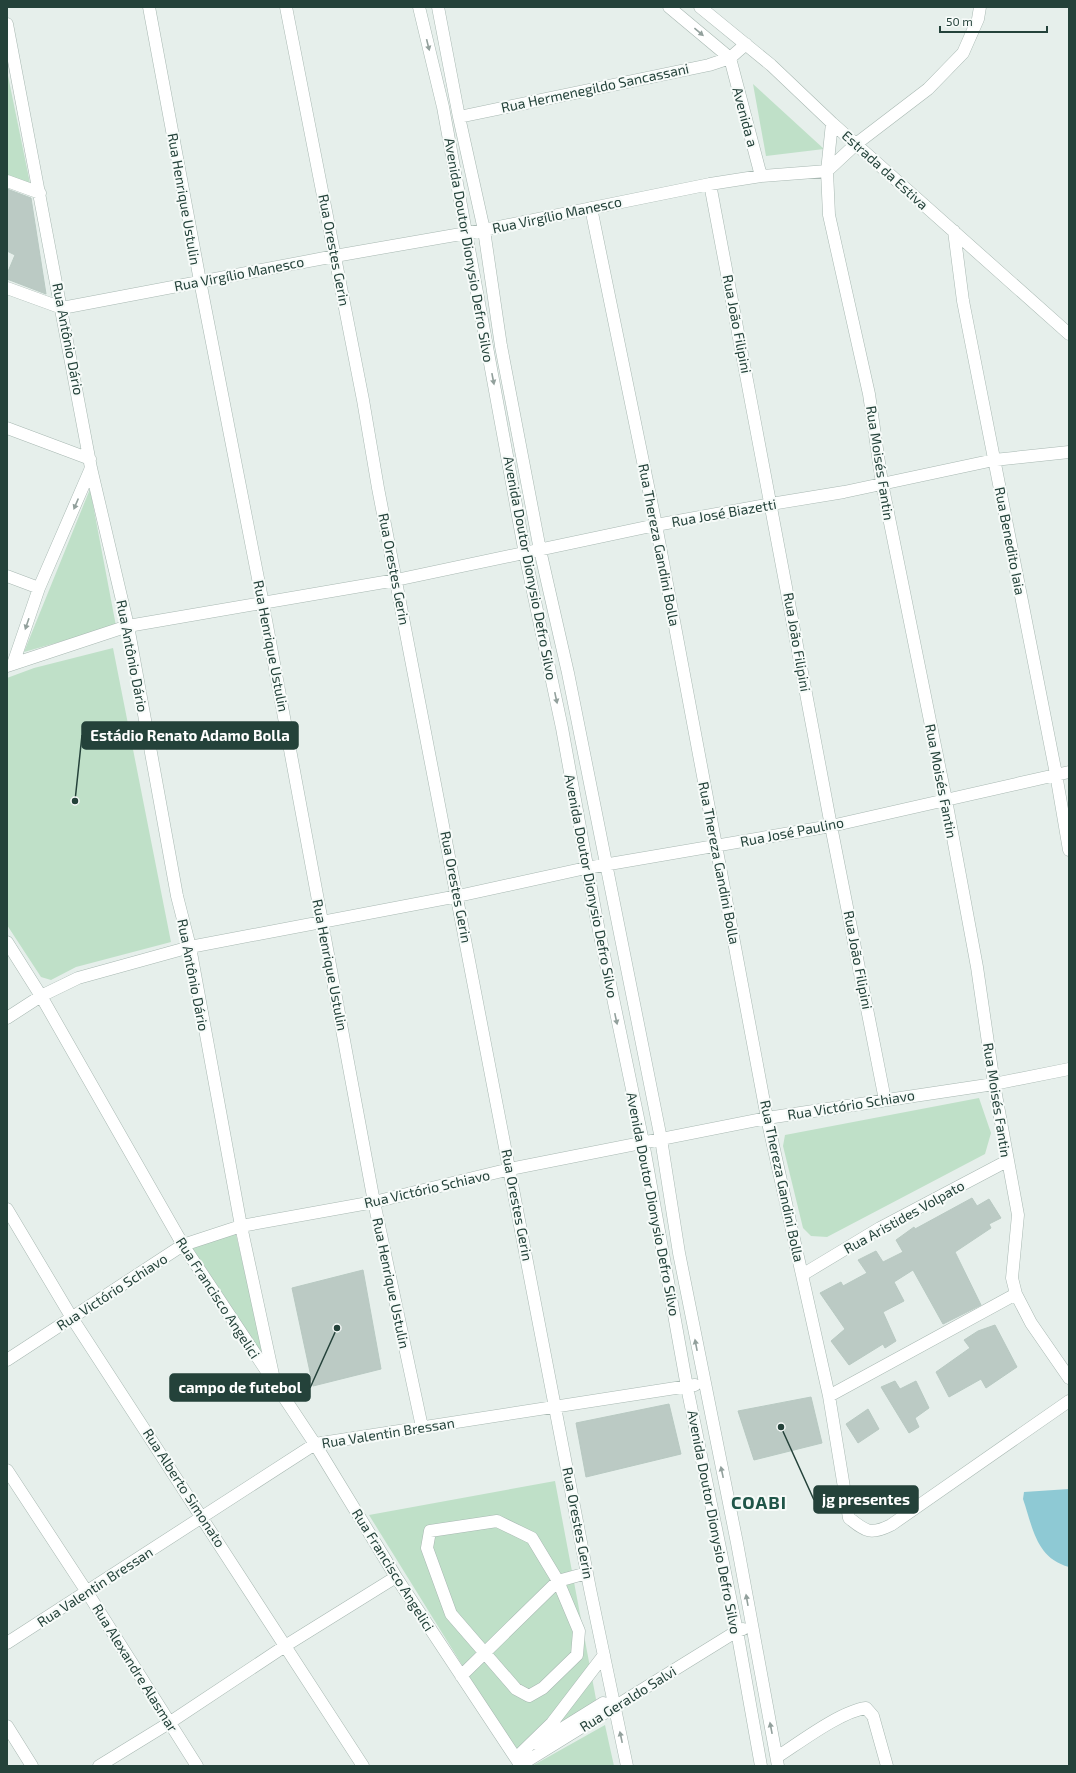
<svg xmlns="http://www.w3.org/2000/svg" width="1076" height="1773" font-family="'Exo 2',sans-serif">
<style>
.green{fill:#bfe0c8}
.water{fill:#8ec9d4}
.building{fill:#bbcac4;stroke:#b8c9c2}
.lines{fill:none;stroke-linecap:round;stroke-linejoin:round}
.minor-casing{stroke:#a8b8b2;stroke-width:13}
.minor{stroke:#fff;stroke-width:12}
.oneway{fill:#92a09c}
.labels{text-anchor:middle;stroke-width:4;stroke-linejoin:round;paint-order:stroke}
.street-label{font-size:14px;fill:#24423a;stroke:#f7fbf9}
.district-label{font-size:18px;font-weight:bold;letter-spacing:1px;fill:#1f5548;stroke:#f7fbf9}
.leader{fill:none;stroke:#24423a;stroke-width:1.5}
.callout-dot{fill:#24423a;stroke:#f7fbf9;stroke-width:1.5}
.callout{fill:#24423a;stroke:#24423a;stroke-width:1.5}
.callout-label{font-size:15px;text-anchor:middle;font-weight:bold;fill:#fff}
</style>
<rect width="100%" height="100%" fill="#e6efeb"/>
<!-- green -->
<path class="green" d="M7 71 31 188 7 179Z
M753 84 824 149 766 156Z
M90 489 116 626 24 652Z
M113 648 171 942 76 967 51 980 41 977 7 925V678L34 668Z
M979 1098 991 1133 985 1154 827 1237 811 1236 803 1228 783 1146 785 1135Z
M235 1230 267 1368 186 1248Z
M555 1481 599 1715 521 1760 369 1515Z
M605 1725 614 1766H532Z"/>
<!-- water -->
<path class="water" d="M1069 1489V1567C1036 1558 1033 1528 1023 1499L1024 1492Z"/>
<!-- building -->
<path class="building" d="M7 189 31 198 46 294 7 279V274L15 255 7 251Z
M972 1198 977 1206 989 1199 1001 1218 989 1224 991 1228 955 1252 981 1305 943 1324 913 1270 894 1282 904 1301 883 1312 896 1341 885 1348 883 1344 849 1365 831 1341 845 1329 820 1293 841 1282 843 1286 867 1273 858 1260 876 1251 883 1262 903 1252 896 1240 914 1227 915 1229Z
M363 1270 381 1369 313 1386 292 1288Z
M995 1325 1017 1367 986 1388 981 1379 949 1397 936 1372 970 1348 964 1340 978 1331Z
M895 1381 900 1389 916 1381 929 1408 915 1418 919 1427 909 1433 881 1387Z
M811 1397 822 1443 754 1460 738 1411Z
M669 1404 681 1454 586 1477 576 1423Z
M868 1409 879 1429 858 1443 846 1424Z"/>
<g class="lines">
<defs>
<path id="minor" d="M149 7 200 281 263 604 374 1202 422 1427
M286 7 363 400 378 488 590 1589 627 1766
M419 7 443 107 525 554 562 728 597 921 643 1142 687 1387 737 1631 761 1766
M438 7 459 117 484 230 501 346 540 550 568 673 661 1139 679 1253 737 1543 778 1766
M669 7 730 58
M700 7 771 65 832 123 1069 334
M980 7 978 19 963 53 928 89 856 144 827 171 829 215 869 394 882 483 946 800 977 967 994 1084 1018 1215 1012 1278 1016 1294 1031 1323 1069 1378
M7 24 91 468 128 626 177 896 190 947 241 1226 275 1384
M730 58 761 176
M459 117 709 65 730 58 746 44
M7 181 40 193
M710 184 831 826 885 1100
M591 208 656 525 767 1118 829 1396 849 1518C866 1532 871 1535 891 1525L1069 1401
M954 231 963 301 1056 774 1069 850
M7 288 62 308 335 256 484 230 710 184 761 176 827 171 832 123
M7 428 90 459
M7 576 39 588
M13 664 39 588 91 468
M7 666 128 626 396 580 656 525 771 504 844 492 994 460 1069 452
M7 942 41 996 183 1245 315 1444 396 1577 521 1766
M7 1018 41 996 78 978 190 947 458 896 586 868 831 826 1069 772
M7 1209 72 1318 363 1766
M802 1275 880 1228 1007 1161
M7 1360 183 1245 241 1226 374 1202 510 1169 767 1118 994 1084 1069 1069
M829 1396 1016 1294
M7 1470 87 1592 197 1766
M497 1521 532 1538 558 1581 579 1631 577 1655 543 1688 529 1696 516 1689 451 1614 427 1548 430 1531Z
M7 1643 315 1444 695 1385
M461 1676 558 1581 587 1573
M7 1726 32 1766
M537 1744 603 1703 615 1707
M777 1757C799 1743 841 1711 866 1708L873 1716 887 1766
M516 1758 552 1723 604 1655
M99 1766 169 1723 285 1646 396 1577
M519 1766 737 1631 743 1629"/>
</defs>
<!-- minor casing -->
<use href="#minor" class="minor-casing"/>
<!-- minor -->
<use href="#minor" class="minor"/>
</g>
<!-- one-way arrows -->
<defs><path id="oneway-solid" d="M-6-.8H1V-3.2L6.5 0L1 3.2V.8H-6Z"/></defs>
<g class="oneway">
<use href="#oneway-solid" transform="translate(699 32) rotate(40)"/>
<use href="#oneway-solid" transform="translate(428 45) rotate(76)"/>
<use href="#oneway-solid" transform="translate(493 379) rotate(79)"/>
<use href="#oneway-solid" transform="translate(76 504) rotate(113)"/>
<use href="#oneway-solid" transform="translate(27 624) rotate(109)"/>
<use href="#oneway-solid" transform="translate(556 698) rotate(78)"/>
<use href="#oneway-solid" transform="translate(616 1019) rotate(78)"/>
<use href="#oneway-solid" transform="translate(696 1345) rotate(-101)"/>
<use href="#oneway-solid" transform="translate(722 1472) rotate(-102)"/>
<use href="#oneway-solid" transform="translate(747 1600) rotate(-100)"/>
<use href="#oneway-solid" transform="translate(771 1728) rotate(-101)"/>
<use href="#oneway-solid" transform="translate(621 1737) rotate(-102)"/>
</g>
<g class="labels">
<!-- street labels -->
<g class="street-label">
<text transform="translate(595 88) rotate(-12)" y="5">Rua Hermenegildo Sancassani</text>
<text transform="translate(745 117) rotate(75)" y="5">Avenida a</text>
<text transform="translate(885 170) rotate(42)" y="5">Estrada da Estiva</text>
<text transform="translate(184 199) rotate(80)" y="5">Rua Henrique Ustulin</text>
<text transform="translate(557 215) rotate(-12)" y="5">Rua Virgílio Manesco</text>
<text transform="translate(334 250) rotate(79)" y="5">Rua Orestes Gerin</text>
<text transform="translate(469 250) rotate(80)" y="5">Avenida Doutor Dionysio Defro Silvo</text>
<text transform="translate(239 274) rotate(-11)" y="5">Rua Virgílio Manesco</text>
<text transform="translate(737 324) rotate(79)" y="5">Rua João Filipini</text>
<text transform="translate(68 339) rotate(79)" y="5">Rua Antônio Dário</text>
<text transform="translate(880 463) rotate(81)" y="5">Rua Moisés Fantin</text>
<text transform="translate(724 513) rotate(-10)" y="5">Rua José Biazetti</text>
<text transform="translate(1010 541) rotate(79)" y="5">Rua Benedito Iaia</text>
<text transform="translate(659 545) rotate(79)" y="5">Rua Thereza Gandini Bolla</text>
<text transform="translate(530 568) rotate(79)" y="5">Avenida Doutor Dionysio Defro Silvo</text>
<text transform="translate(394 569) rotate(79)" y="5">Rua Orestes Gerin</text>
<text transform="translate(797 642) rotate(80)" y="5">Rua João Filipini</text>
<text transform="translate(271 646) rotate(79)" y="5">Rua Henrique Ustulin</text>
<text transform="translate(132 656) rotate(79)" y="5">Rua Antônio Dário</text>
<text transform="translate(941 781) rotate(79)" y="5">Rua Moisés Fantin</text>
<text transform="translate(792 832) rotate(-11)" y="5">Rua José Paulino</text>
<text transform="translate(719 863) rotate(79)" y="5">Rua Thereza Gandini Bolla</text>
<text transform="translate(591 886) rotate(79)" y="5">Avenida Doutor Dionysio Defro Silvo</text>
<text transform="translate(456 887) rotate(79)" y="5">Rua Orestes Gerin</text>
<text transform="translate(858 960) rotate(79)" y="5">Rua João Filipini</text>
<text transform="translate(330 965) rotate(79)" y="5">Rua Henrique Ustulin</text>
<text transform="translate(193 975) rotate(79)" y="5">Rua Antônio Dário</text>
<text transform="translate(997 1100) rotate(81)" y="5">Rua Moisés Fantin</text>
<text transform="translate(851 1105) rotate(-9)" y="5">Rua Victório Schiavo</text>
<text transform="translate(782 1181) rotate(78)" y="5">Rua Thereza Gandini Bolla</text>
<text transform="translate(427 1189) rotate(-13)" y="5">Rua Victório Schiavo</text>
<text transform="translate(653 1204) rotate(79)" y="5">Avenida Doutor Dionysio Defro Silvo</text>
<text transform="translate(517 1205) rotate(79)" y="5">Rua Orestes Gerin</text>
<text transform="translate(904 1217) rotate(-29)" y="5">Rua Aristides Volpato</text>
<text transform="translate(391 1283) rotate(78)" y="5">Rua Henrique Ustulin</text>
<text transform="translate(112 1292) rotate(-33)" y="5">Rua Victório Schiavo</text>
<text transform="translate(218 1298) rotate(57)" y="5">Rua Francisco Angelici</text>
<text transform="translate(388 1433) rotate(-9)" y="5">Rua Valentin Bressan</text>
<text transform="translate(184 1488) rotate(57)" y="5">Rua Alberto Simonato</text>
<text transform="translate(714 1522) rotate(79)" y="5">Avenida Doutor Dionysio Defro Silvo</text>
<text transform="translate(578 1523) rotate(79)" y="5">Rua Orestes Gerin</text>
<text transform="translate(393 1570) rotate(58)" y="5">Rua Francisco Angelici</text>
<text transform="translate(95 1587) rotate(-33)" y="5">Rua Valentin Bressan</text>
<text transform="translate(135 1668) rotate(58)" y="5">Rua Alexandre Alasmar</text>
<text transform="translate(628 1699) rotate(-32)" y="5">Rua Geraldo Salvi</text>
</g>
<!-- district labels -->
<g class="district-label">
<text x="759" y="1509">COABI</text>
</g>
</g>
<!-- callouts -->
<path class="leader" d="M75 801L82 735M337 1328L310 1388M781 1427L814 1500"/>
<g class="callout-dot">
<circle cx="75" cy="801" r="4"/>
<circle cx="337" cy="1328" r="4"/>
<circle cx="781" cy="1427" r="4"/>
</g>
<g class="callout">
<rect x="82" y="722" width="216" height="27" rx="4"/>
<rect x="170" y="1374" width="140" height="27" rx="4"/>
<rect x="814" y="1486" width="104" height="27" rx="4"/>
</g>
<g class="callout-label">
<text x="190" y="741">Estádio Renato Adamo Bolla</text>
<text x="240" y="1393">campo de futebol</text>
<text x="866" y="1505">jg presentes</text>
</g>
<!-- border -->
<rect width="1076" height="1773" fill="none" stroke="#24423a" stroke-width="16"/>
<!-- scale -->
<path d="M940 26v6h107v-6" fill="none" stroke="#24423a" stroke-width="2"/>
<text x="946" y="26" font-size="12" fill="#24423a" stroke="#f7fbf9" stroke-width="3" paint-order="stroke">50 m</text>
</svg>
